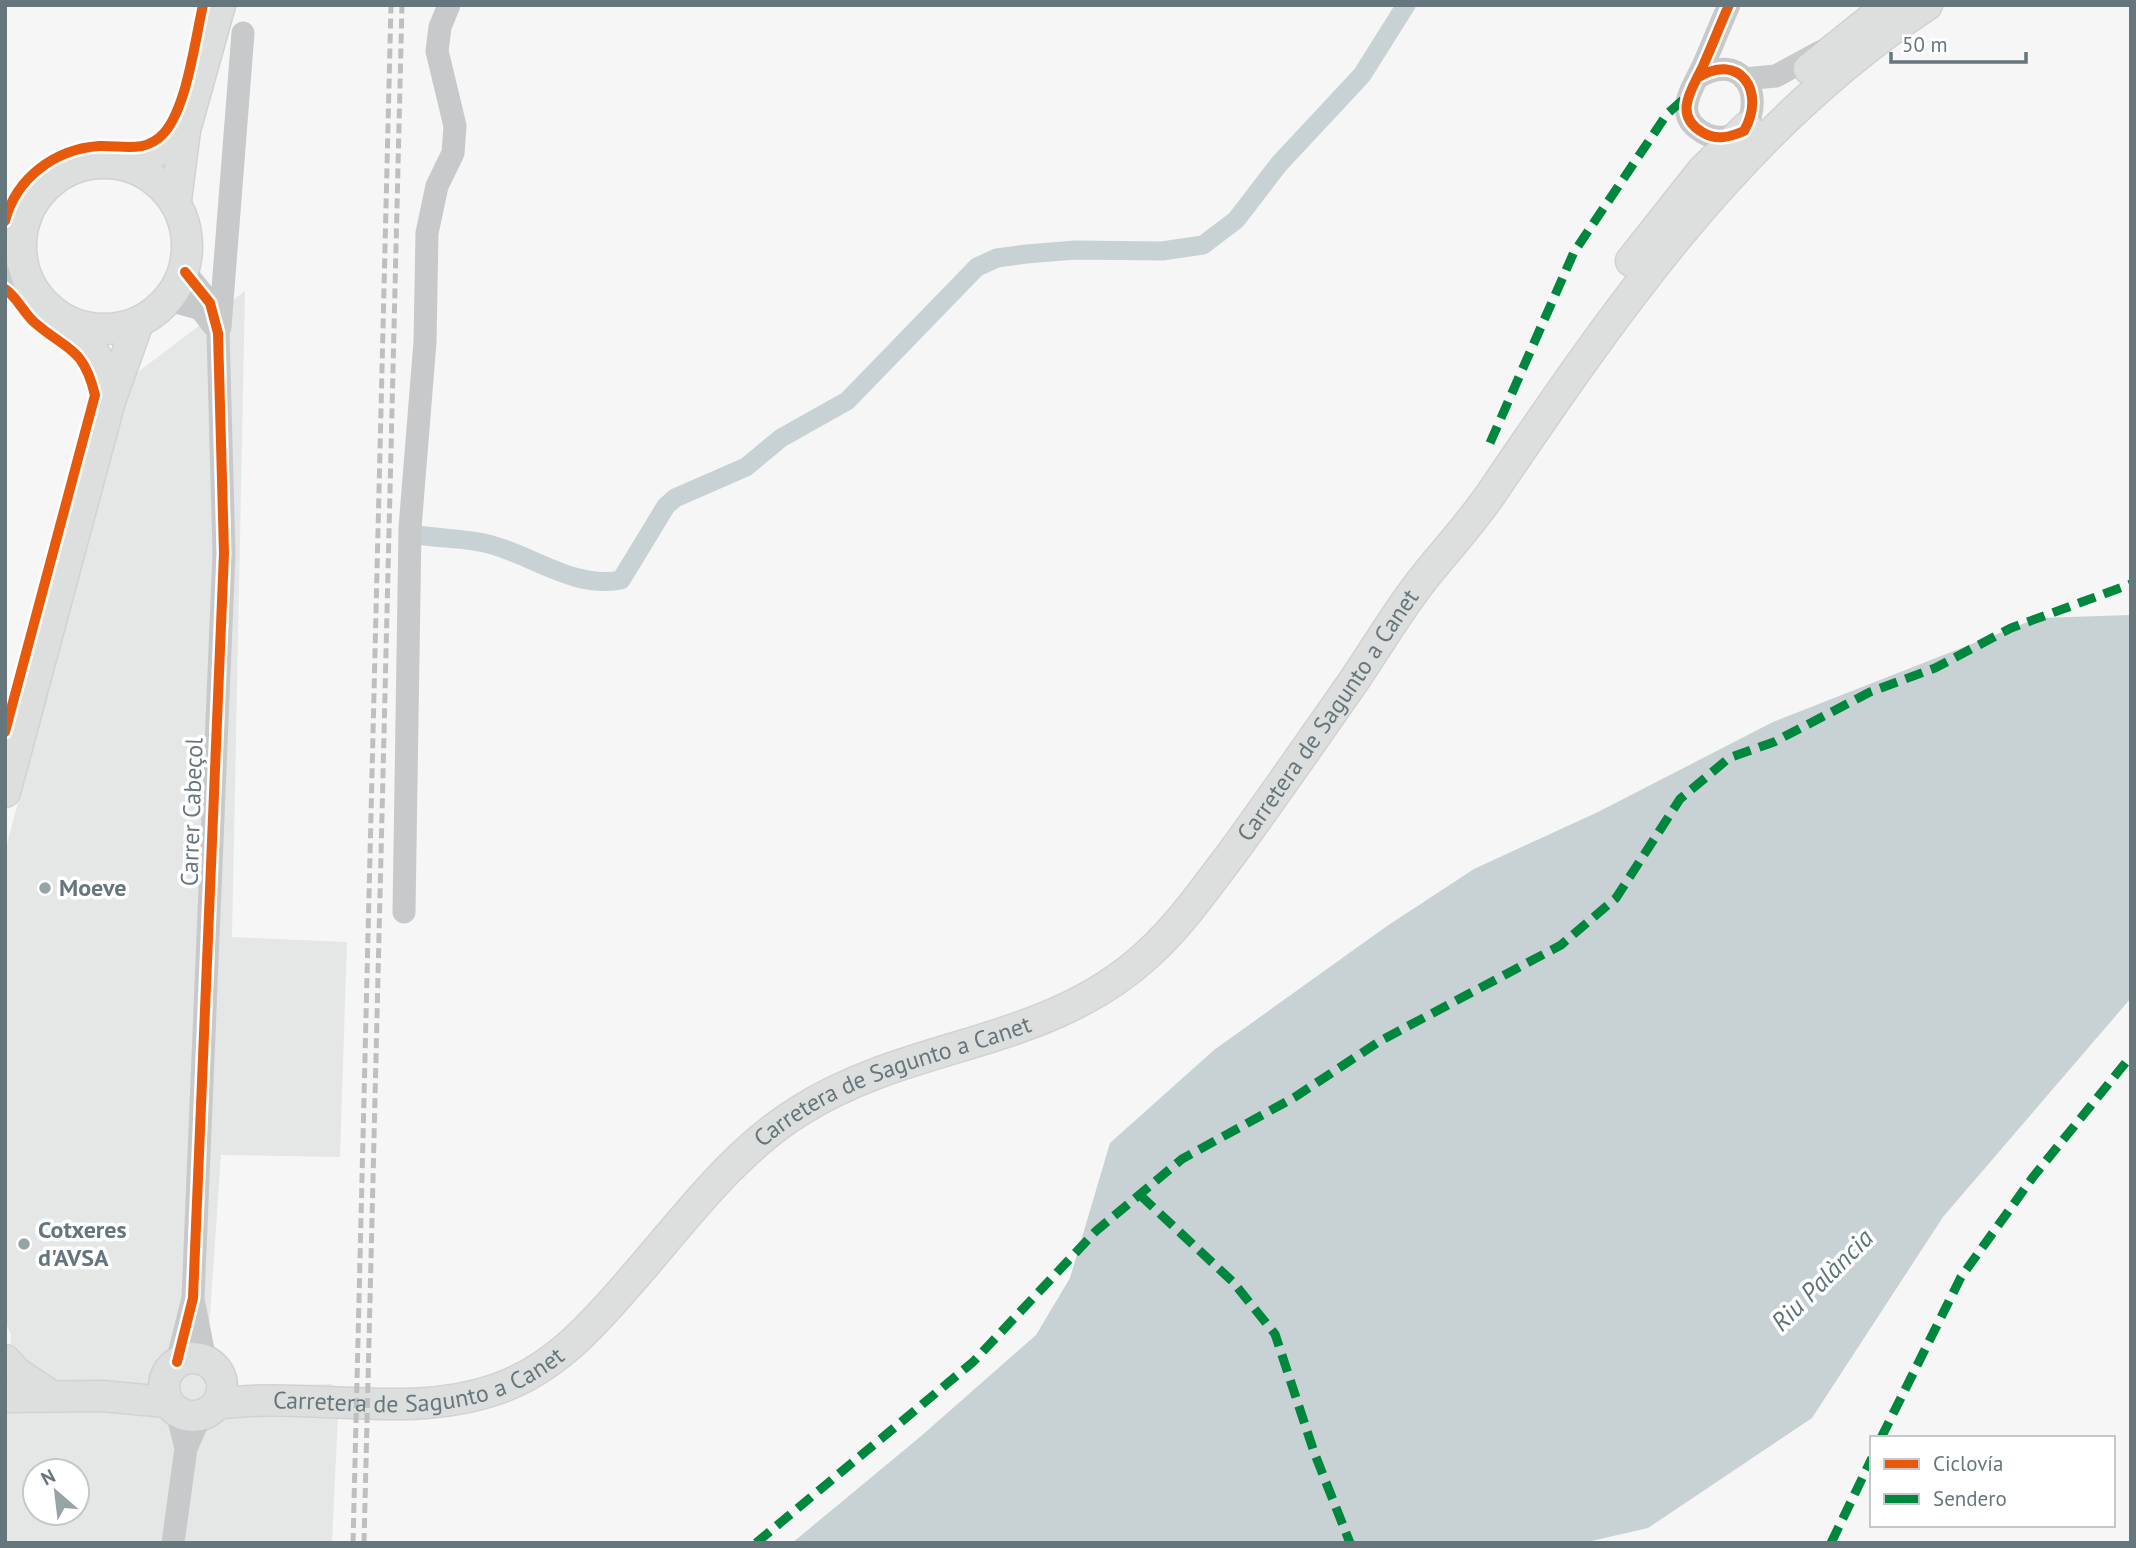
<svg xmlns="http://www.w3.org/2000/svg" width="2136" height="1548" font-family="'PT Sans',sans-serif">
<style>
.built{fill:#e5e7e6;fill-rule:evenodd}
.water{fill:#c8d1d3}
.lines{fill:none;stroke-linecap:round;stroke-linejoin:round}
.canal{stroke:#c8d1d3;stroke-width:19}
.major-casing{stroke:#d2d2d3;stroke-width:33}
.minor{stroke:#c7c9ca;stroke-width:23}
.major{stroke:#dddede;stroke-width:30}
.rail{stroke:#bec0c0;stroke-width:5;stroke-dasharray:10 5;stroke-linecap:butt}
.quiet{stroke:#00873e;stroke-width:9;stroke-dasharray:18 9;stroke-linecap:butt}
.cycleway-casing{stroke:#fff;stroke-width:15}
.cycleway{stroke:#e8590c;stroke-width:10}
.poi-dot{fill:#98a3a7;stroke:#fff;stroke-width:2.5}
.labels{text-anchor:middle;stroke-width:7;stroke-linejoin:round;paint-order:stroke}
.street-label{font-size:24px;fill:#66767d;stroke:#fff}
.poi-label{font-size:24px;font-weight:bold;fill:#66767d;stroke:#fff;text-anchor:start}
.water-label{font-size:26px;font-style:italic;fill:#607478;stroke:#fff}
</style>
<rect width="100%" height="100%" fill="#f6f6f6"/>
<!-- built -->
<path class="built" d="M245 291 232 937 347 942 340 1157 221 1155 205 1388 332 1384 338 1416 332 1543H5V1411L11 1335 5 1321V851L134 375ZM35 1471H77V1513H35Z"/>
<!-- water -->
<path class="water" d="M2131 615V998L1943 1217 1812 1418 1648 1528 1583 1543H792L920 1437 1036 1335 1070 1278 1110 1143 1214 1050 1387 926 1474 869 1598 812 1773 722 2038 618Z"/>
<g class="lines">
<!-- canal -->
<path class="canal" d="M418 535C443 539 468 538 492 545 535 557 575 589 621 580L666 506 675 498 746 467 781 438 847 401 977 267 997 258 1026 254 1076 250 1162 251 1203 245 1236 220 1279 164 1362 75 1406 5"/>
<defs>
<g id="major">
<path d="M1809 69 1889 5"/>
<circle cx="104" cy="246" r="83"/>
<path d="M134 167 185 130"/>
<path d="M176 200 185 130 220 5"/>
<path d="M1631 261 1703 170 1747 127"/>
<path d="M80 327 101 366 110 401"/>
<path d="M5 792 110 401 138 323"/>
<circle cx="193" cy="1387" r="29"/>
<path d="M5 1360 17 1373 50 1395"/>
<path d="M5 1397 102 1396 167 1402"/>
<path id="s1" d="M217 1404C307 1391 406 1420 494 1390 552 1371 591 1327 629 1283 682 1223 732 1152 801 1110 912 1040 1048 1047 1148 954 1180 925 1204 890 1230 856 1271 800 1311 742 1351 685 1375 650 1397 612 1423 579 1447 549 1474 520 1495 488 1618 307 1742 127 1927 5"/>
</g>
</defs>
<!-- major casing -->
<use href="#major" class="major-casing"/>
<!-- minor -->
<path class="minor" d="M1697 78C1739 51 1767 91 1744 131 1730 137 1716 141 1702 132 1672 114 1693 88 1703 66 1712 46 1720 25 1729 5
M1744 79 1776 76 1820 52
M5 247 20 237
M5 278 30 286
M169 300 201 309 213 325
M220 327 243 33
M404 912 410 528 425 342 427 233 437 186 453 153 455 126 437 51 440 27 449 5
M194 1304 205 1360
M177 1362 193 1298 224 553 218 333 210 303 185 272
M177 1412 186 1448
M173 1543 186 1448 201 1415"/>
<!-- major -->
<use href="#major" class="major"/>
<!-- rail -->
<path class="rail" d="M353 1543 391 5
M364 1543 402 5"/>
<!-- quiet -->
<path class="quiet" d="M1490 443 1574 252 1667 114 1687 96
M1140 1195 1233 1282 1275 1334 1314 1452 1350 1543
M1881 1438 1961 1277 2033 1177 2131 1056
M756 1543 973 1362 1096 1231 1182 1159 1295 1097 1380 1041 1561 945 1616 898 1680 799 1729 758 1774 742 1870 692 1935 668 2011 628 2131 584
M1831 1543 1872 1458"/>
<defs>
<path id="cycleway" d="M1697 78C1739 51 1767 91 1744 131 1730 137 1716 141 1702 132 1672 114 1693 88 1703 66 1712 46 1720 25 1729 5
M5 221C16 178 55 149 99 146 123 145 145 154 164 133 187 107 195 40 203 5
M5 289C17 297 23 312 34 322 67 351 83 346 95 395L5 732
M177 1362 193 1298 224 553 218 333 210 303 185 272"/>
</defs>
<!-- cycleway casing -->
<use href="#cycleway" class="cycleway-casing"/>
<!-- cycleway -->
<use href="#cycleway" class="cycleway"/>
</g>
<!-- markers -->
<g class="poi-dot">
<circle cx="45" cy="888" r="7"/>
<circle cx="24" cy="1244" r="7"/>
</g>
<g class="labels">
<!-- street labels -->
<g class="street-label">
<text dy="8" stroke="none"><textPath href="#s1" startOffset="1381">Carretera de Sagunto a Canet</textPath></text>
<text transform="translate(192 812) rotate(-88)" y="8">Carrer Cabeçol</text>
<text dy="8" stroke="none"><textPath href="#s1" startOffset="794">Carretera de Sagunto a Canet</textPath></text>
<text dy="8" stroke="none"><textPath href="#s1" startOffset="206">Carretera de Sagunto a Canet</textPath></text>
</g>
<!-- poi labels -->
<g class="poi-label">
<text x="59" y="896">Moeve</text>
<text x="38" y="1238">Cotxeres<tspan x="38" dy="28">d'AVSA</tspan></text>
</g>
<!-- water labels -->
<g class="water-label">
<text transform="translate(1822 1280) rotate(-45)" y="9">Riu Palància</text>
</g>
</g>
<!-- border -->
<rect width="2136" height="1548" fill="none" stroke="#66767d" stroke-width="14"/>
<!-- legend -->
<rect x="1870" y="1436" width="245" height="91" fill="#ffffff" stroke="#c2c8cb" stroke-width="2"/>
<rect x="1884" y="1459" width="35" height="10" fill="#e8590c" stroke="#c2c8cb" stroke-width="2"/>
<text x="1933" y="1471" font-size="21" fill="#66767d">Ciclovía</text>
<rect x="1884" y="1494" width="35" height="10" fill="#00873e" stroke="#c2c8cb" stroke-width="2"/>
<text x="1933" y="1506" font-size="21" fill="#66767d">Sendero</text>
<!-- north arrow -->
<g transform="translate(56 1492) rotate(332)"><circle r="33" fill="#ffffff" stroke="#c2c8cb" stroke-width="2"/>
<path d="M0-5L12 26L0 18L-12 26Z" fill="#98a3a7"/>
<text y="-10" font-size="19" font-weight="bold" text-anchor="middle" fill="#66767d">N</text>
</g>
<!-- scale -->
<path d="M1891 52v10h135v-10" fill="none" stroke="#66767d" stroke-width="3.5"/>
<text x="1902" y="52" font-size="21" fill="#66767d" stroke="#ffffff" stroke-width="5" paint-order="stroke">50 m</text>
</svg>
